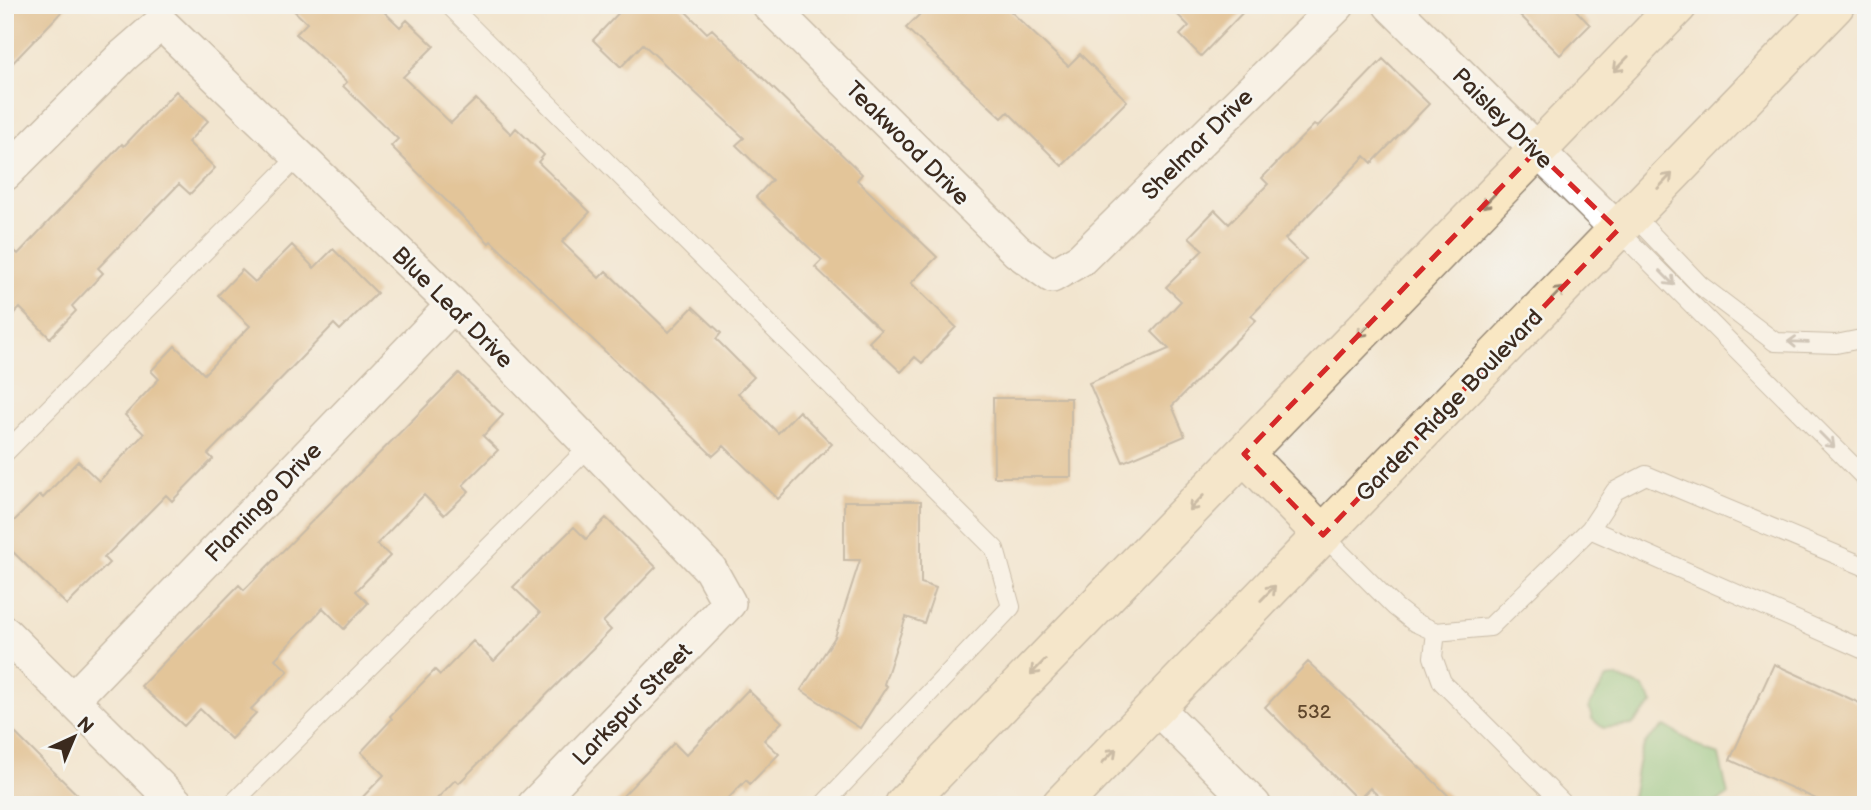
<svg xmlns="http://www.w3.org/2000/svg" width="1871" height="810" font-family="'Balsamiq Sans',sans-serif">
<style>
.green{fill:#80c57f;stroke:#5e784e;stroke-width:2}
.building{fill:#d09d58}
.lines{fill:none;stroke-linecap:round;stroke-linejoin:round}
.service-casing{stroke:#968876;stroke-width:20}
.minor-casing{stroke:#968876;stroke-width:36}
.secondary-casing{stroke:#968876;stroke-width:41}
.service{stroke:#fff;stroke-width:18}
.minor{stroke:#fff;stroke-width:33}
.secondary{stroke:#f9e7c3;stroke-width:38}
.oneway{stroke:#9a8870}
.oneway2{stroke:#a79f9a}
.marked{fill:none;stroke:#d62828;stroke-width:5;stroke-dasharray:14 9;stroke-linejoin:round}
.labels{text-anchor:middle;stroke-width:5;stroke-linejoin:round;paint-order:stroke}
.number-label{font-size:19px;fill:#60472c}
.street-label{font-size:23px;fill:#3b2a1e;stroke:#f6f6f2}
</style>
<rect width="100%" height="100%" fill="#f6f6f2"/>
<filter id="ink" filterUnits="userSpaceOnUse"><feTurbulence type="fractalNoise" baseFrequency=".0143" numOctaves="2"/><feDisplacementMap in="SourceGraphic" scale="14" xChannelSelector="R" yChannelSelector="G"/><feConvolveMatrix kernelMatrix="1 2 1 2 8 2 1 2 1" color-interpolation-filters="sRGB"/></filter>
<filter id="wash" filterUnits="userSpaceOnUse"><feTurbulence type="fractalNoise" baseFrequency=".00686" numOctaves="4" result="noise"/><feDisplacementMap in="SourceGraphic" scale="28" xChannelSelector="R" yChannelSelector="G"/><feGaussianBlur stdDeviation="1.57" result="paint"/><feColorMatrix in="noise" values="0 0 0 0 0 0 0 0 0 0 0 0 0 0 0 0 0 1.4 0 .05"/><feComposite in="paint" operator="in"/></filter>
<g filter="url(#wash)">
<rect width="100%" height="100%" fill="#f2e5cf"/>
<!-- green -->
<path class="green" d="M1616 677 1643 687 1653 703 1632 725 1603 728 1592 719 1589 706 1607 678Z
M1665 726 1707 751 1719 755 1728 795 1712 805H1629C1638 785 1634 757 1648 740 1653 735 1660 730 1665 726Z"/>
<g id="blocks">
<!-- building -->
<path class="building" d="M5 5H68L5 71Z
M288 5H377L400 27 407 20 434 46 403 77 451 123 476 99 511 134 516 128 544 155 538 162 590 212 562 242 599 278 606 271 669 332 693 307 721 333 716 339 754 377 738 393 778 433 799 411 832 444 778 499 724 446 713 456 491 241 489 243 391 146 398 139 343 86 347 82 296 34 307 23Z
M626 5H679L707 33 712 29 862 174 857 180 937 257 911 283 956 327 922 363 915 357 901 372 869 342 881 330 815 267 822 260 756 197 772 180 736 145 744 138 643 44 621 67 593 40Z
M929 5H1004L1068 66 1080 54 1127 101 1062 166 1008 112 1002 118 906 28Z
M1168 5H1250L1201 56 1180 35 1189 26Z
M1510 5H1571L1590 25 1560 55Z
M1383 59 1429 104 1372 163 1365 156 1285 239 1306 259 1251 316 1256 320 1172 406 1185 436 1123 462 1089 383 1169 349 1152 332 1181 301 1166 287 1203 250 1189 237 1215 210 1229 224 1268 184 1262 178 1314 125 1317 127Z
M176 91 208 121 188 142 215 168 190 194 179 184 98 268 103 273 72 306 76 311 50 338 20 308 5 323V242L18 254 122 144 124 146Z
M292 245 314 268 333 249 377 293 340 330 334 324 208 454 213 459 172 501 166 495 104 558 109 563 67 605 5 544V530L40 495 43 498 78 461 99 481 144 434 125 415 159 379 151 371 175 346 204 374 250 326 218 295 242 270 255 282Z
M459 373 503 415 483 436 498 450 463 485 469 491 444 515 424 495 377 544 390 556 356 591 368 603 344 629 323 608 275 659 288 671 251 709 256 713 231 739 200 709 184 726 141 686 239 585 244 590Z
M993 398H1071V477H994Z
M844 501H921V583L936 588 924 623 906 617 884 684 887 686 860 728 801 690 835 637 860 560H844Z
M606 518 656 567 603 622 611 630 459 783 455 780 431 805H355L384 775 361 752 392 719 390 716 435 670 440 675 473 641 494 661 540 613 513 587 574 527 586 539Z
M1308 662 1375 724 1458 805H1388L1370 788 1358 800 1265 707Z
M1774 664 1866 706V805H1829L1730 760Z
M748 690 782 722 764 740 779 754 750 784 746 780 722 805H614L674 743 686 755Z
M5 723 52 770 88 805H5Z"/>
</g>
</g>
<g filter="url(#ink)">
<use href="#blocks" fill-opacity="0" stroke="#968876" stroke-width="2"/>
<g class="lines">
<defs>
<path id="service" d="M449 5 995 549 1011 607 823 805
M1633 215 1700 285 1775 342 1836 344 1866 338
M1618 230 1866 479
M5 453 299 156
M1590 529 1615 491 1646 475 1866 567
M1323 535 1395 607 1414 622 1436 632 1490 627 1590 529 1862 649 1866 648
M1436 632 1433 657 1442 682 1565 805
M231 805 590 446"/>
<path id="minor" d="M769 5 1017 251 1052 276 1081 259 1338 5
M1390 5 1618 230
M5 174 123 56 161 23 453 305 710 569 729 603 534 805
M5 633 178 805
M72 700 453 305
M1157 708 1254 805"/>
<path id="secondary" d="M1244 454 1323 535
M904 805 1678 5
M1061 805 1835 5"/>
</defs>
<!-- service casing -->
<use href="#service" class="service-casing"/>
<!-- minor casing -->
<use href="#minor" class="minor-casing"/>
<!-- secondary casing -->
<use href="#secondary" class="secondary-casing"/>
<!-- service -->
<use href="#service" class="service"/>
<!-- minor -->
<use href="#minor" class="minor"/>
<!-- secondary -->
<use href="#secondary" class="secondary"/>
</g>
<!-- one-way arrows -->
<defs><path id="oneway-shaft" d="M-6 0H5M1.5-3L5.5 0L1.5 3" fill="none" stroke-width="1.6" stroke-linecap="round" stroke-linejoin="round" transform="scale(1.75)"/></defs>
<g class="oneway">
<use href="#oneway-shaft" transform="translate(1621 64) rotate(134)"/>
<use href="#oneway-shaft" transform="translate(1665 181) rotate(-46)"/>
<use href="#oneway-shaft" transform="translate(1489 200) rotate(134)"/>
<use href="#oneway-shaft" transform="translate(1556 295) rotate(-46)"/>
<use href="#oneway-shaft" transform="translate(1365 329) rotate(134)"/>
<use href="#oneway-shaft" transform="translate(1196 503) rotate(134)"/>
<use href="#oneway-shaft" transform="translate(1268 593) rotate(-46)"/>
<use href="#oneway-shaft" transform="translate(1038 667) rotate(134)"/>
<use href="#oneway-shaft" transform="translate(1109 756) rotate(-45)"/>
</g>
<g class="oneway2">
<use href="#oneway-shaft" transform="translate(1667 278) rotate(45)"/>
<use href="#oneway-shaft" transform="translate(1798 342) rotate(-178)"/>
<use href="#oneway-shaft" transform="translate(1827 440) rotate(45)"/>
</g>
</g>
<!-- marked area -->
<path d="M0 0H1871V810H0ZM1536 151 1618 230 1323 535 1244 454Z" fill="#f2e5cf" fill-opacity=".55" fill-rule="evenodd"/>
<path class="marked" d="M1536 151 1618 230 1323 535 1244 454Z"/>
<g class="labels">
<!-- number labels -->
<g class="number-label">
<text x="1314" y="718">532</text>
</g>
<!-- street labels -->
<g class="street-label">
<text transform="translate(1503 118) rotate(45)" y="8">Paisley Drive</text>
<text transform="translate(908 143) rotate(45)" y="8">Teakwood Drive</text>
<text transform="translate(1197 144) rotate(-45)" y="8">Shelmar Drive</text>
<text transform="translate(453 307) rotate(45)" y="8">Blue Leaf Drive</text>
<text transform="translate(1449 405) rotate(-46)" y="8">Garden Ridge Boulevard</text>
<text transform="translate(263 502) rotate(-46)" y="8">Flamingo Drive</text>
<text transform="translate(632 704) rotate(-46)" y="8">Larkspur Street</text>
</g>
</g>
<!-- margin -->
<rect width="1871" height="810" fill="none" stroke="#f6f6f2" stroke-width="28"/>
<!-- north arrow -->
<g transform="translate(74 737) rotate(44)" stroke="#f6f6f2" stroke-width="5" paint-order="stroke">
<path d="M0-5L12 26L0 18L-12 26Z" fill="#3b2a1e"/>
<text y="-10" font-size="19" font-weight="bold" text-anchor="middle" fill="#3b2a1e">N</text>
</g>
</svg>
